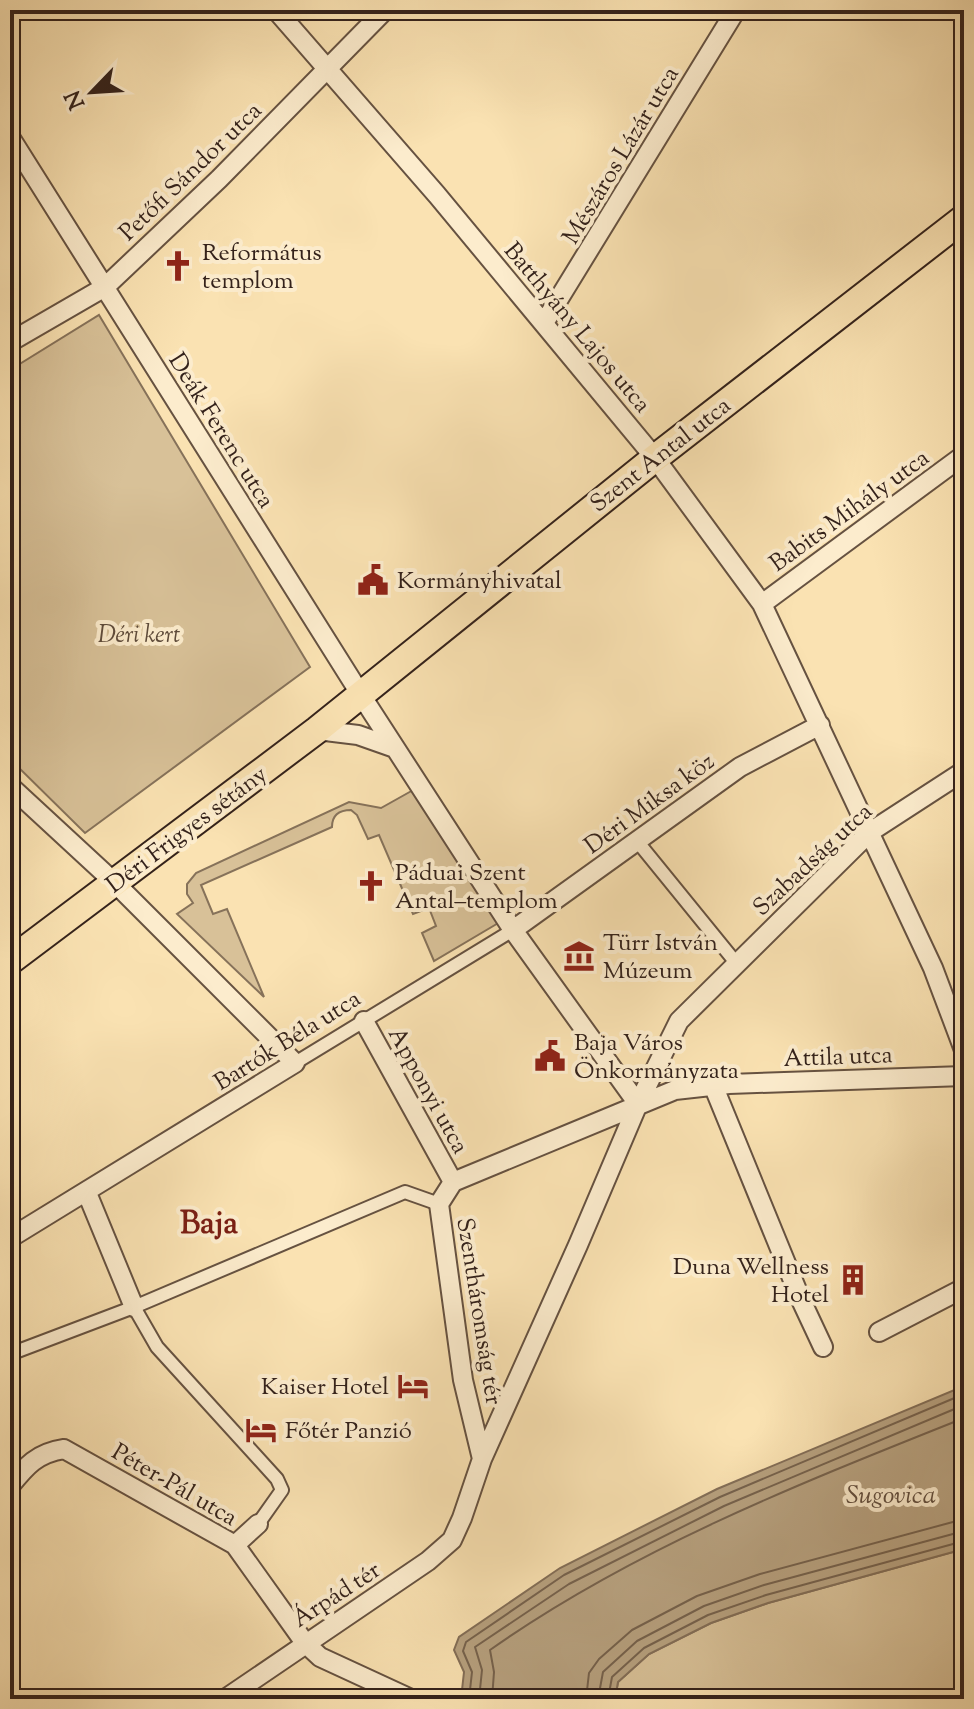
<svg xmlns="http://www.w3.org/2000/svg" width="974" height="1709" font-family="'Sorts Mill Goudy',serif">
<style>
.green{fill:#d8c198;stroke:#86725a;stroke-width:2}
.water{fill:#b7a17f;stroke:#836e57;stroke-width:2}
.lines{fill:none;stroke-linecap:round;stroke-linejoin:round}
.shore{stroke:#76624d;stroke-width:2}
.pedestrian-casing{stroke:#665241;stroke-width:16}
.minor-casing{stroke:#665241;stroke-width:22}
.primary-casing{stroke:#34221b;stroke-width:30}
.pedestrian{stroke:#fceccd;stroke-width:12}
.minor{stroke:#fceccd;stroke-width:18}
.primary{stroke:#fae2b2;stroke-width:26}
.labels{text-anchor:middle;stroke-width:8;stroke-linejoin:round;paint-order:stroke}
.street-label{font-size:24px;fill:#34221b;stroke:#fceccd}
.poi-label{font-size:24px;fill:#34221b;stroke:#fceccd;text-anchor:start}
.park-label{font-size:24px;font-style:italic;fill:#5d4a3a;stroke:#fceccd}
.water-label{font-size:26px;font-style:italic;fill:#624e3e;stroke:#fceccd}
.district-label{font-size:32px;font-weight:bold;fill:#7a1f14;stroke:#fceccd}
</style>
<rect width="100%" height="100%" fill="#fae2b2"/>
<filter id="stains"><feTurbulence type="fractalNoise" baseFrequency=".0025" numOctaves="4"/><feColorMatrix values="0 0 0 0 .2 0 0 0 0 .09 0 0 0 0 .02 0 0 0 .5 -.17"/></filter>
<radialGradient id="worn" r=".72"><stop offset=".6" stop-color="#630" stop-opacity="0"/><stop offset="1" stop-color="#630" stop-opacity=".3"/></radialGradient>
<!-- green -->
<path class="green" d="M99 315 310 667 85 833 10 759V370Z
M415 789 500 922 434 961 422 933 436 926 429 908 413 914 379 835 368 839 357 815 351 810C339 810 332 815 332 827L201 885 213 914 227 909 264 997 177 914 193 903 187 894V884L196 873 349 802 381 808Z
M964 1549V1699H615L618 1682 649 1654 711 1623 768 1603Z"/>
<!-- water -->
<path class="water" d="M964 1386V1549L768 1603 711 1623 649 1654 618 1682 615 1699H461L464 1672 454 1650 459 1637 560 1568 717 1489Z"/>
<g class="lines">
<!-- shore -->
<path class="shore" d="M469 1699 472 1672 463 1651 466 1642 564 1575 720 1497 964 1394
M479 1699 482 1670 475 1647 569 1584 724 1506 964 1405
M492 1699 494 1672 490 1650C633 1549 801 1483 964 1418
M586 1699 589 1673 599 1659 632 1630 697 1596 760 1574 964 1519
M598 1699 603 1672 637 1641 704 1606 764 1585 964 1531
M608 1699 612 1677 644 1648 708 1615 766 1595 964 1541"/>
<defs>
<path id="pedestrian" d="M637 841 737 964
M295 1063 513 930
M134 1307 157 1347 277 1479 282 1490 258 1524
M10 1354 134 1307 405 1192 439 1204"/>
<path id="minor" d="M276 10 437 195 655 458 762 604 933 968 964 1050
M10 137 361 695 513 930 638 1104
M544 323 736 10
M10 342 105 287 219 179 385 10
M762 604 964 455
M317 730 358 735 395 748
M10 786 115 883 295 1063 10 1238
M513 930 740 767 820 725
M364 1021 453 1182
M713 1085 801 1300 823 1347
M87 1193 134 1307
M879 1332 964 1288
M482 1459 463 1380 439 1204 453 1182 675 1090 729 1084 964 1076
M10 1486C26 1466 37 1453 64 1449L235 1545 305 1643 320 1657 411 1699
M235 1545 258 1524
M225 1699 428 1561 452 1540 462 1518 482 1459 578 1245 638 1104 679 1021 870 832 964 771"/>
<path id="primary" d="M10 961 317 730 655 458 964 218"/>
</defs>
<!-- pedestrian casing -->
<use href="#pedestrian" class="pedestrian-casing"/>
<!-- minor casing -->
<use href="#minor" class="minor-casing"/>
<!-- primary casing -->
<use href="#primary" class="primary-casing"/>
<!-- pedestrian -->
<use href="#pedestrian" class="pedestrian"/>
<!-- minor -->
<use href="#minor" class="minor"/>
<!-- primary -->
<use href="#primary" class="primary"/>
</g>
<!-- icons -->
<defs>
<symbol id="church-bare" viewBox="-9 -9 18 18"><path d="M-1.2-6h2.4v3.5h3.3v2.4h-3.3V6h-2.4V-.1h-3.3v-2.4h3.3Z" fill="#8f2418" stroke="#fceccd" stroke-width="2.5" paint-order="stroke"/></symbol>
<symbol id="civic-bare" viewBox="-9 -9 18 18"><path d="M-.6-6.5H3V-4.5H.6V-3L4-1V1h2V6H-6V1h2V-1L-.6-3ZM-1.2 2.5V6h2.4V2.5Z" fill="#8f2418" stroke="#fceccd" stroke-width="2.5" paint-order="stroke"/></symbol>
<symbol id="museum-bare" viewBox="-9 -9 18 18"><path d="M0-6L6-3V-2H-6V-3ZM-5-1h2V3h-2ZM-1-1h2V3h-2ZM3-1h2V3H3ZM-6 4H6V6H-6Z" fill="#8f2418" stroke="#fceccd" stroke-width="2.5" paint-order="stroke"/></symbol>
<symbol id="building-bare" viewBox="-9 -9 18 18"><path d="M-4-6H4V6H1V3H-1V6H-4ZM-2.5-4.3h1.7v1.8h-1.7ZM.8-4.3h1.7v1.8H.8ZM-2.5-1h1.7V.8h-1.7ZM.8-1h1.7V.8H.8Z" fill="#8f2418" stroke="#fceccd" stroke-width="2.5" paint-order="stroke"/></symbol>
<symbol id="hotel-bare" viewBox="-9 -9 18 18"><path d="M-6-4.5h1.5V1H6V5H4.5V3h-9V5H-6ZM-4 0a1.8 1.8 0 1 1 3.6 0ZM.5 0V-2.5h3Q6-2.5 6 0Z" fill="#8f2418" stroke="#fceccd" stroke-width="2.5" paint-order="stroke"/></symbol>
</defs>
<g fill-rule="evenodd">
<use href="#church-bare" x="156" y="244" width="44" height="44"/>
<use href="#civic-bare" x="351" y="558" width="44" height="44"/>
<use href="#church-bare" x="349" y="864" width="44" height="44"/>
<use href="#museum-bare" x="557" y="934" width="44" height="44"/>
<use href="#civic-bare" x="528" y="1034" width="44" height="44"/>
<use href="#building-bare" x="831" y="1258" width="44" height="44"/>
<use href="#hotel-bare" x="391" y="1364" width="44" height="44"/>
<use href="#hotel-bare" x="239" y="1408" width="44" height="44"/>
</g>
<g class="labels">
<!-- street labels -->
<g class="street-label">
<text transform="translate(620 155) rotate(-59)" y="8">Mészáros Lázár utca</text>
<text transform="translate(190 171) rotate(-44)" y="8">Petőfi Sándor utca</text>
<text transform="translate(578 327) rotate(50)" y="8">Batthyány Lajos utca</text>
<text transform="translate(222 430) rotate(58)" y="8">Deák Ferenc utca</text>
<text transform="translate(660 454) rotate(-38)" y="8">Szent Antal utca</text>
<text transform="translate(849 510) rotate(-36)" y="8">Babits Mihály utca</text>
<text transform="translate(649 803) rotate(-36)" y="8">Déri Miksa köz</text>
<text transform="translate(186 829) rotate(-37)" y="8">Déri Frigyes sétány</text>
<text transform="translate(812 859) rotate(-43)" y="8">Szabadság utca</text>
<text transform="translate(287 1040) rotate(-32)" y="8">Bartók Béla utca</text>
<text transform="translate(838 1056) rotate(-2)" y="8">Attila utca</text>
<text transform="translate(429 1090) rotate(61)" y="8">Apponyi utca</text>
<text transform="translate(480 1311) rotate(81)" y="8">Szentháromság tér</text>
<text transform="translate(175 1484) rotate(30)" y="8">Péter-Pál utca</text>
<text transform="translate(336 1594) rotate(-33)" y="8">Árpád tér</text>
</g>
<!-- poi labels -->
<g class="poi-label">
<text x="202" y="260">Református<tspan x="202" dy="28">templom</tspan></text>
<text x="397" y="588">Kormányhivatal</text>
<text x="395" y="880">Páduai Szent<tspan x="395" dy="28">Antal–templom</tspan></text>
<text x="603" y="950">Türr István<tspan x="603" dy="28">Múzeum</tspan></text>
<text x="574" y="1050">Baja Város<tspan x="574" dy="28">Önkormányzata</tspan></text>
<text x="829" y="1274" text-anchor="end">Duna Wellness<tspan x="829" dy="28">Hotel</tspan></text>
<text x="389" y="1394" text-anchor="end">Kaiser Hotel</text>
<text x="285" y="1438">Főtér Panzió</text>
</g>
<!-- park labels -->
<g class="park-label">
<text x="139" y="642">Déri kert</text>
</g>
<!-- water labels -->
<g class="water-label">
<text x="891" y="1503">Sugovica</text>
</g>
<!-- district labels -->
<g class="district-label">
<text x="209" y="1233">Baja</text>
</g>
</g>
<!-- margin -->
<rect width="974" height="1709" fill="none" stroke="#fae2b2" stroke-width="40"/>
<rect x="12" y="12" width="950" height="1685" fill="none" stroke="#34221b" stroke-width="4"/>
<rect x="20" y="20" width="934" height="1669" fill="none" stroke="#34221b" stroke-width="2"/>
<!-- north arrow -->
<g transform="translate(92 92) rotate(245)" stroke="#fceccd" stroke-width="6" paint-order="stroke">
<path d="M0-6L14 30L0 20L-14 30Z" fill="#34221b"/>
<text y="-12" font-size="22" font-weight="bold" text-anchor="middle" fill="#34221b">N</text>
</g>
<rect width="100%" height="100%" filter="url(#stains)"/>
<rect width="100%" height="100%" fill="url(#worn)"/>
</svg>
